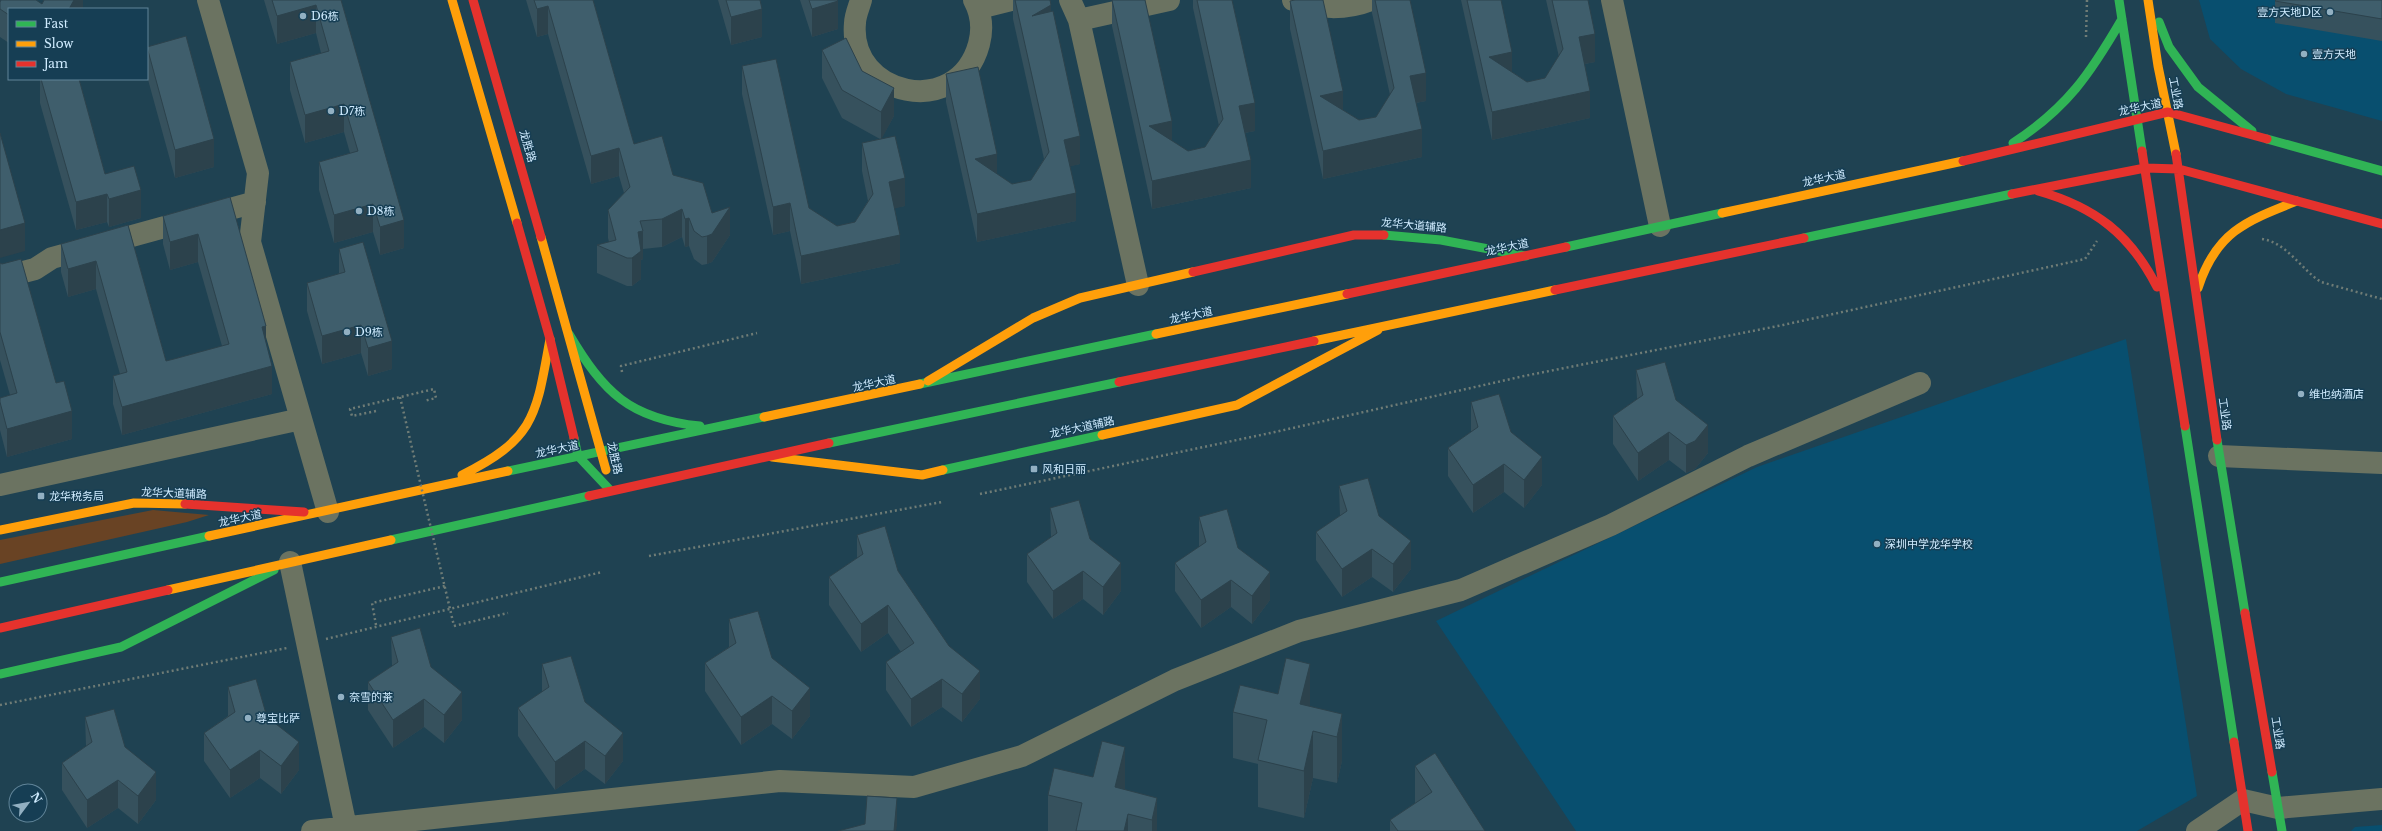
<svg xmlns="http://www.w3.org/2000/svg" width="2382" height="831" font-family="'Libre Baskerville','Noto Sans SC',serif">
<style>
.built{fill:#084f6f}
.green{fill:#694324}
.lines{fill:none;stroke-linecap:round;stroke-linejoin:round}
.path{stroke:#6f7c76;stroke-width:2.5;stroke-dasharray:2 3;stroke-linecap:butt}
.street{stroke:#6b7361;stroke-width:22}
.fast{stroke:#30b455;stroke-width:9}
.slow{stroke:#ff9f0a;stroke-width:9}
.jam{stroke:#e5322d;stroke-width:9}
.path-bridge{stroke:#6f7c76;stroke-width:2.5;stroke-dasharray:2 3;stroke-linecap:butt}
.wall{fill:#36515d}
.shaded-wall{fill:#2c424c}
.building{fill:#3f5e6c;stroke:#2c424c}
.poi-dot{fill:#92b0c2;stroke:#163e54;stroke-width:1.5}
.labels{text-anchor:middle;stroke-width:3;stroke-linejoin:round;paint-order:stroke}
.poi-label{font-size:11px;fill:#d0ecff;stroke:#163e54;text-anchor:start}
.street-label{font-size:11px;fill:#d0ecff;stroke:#163e54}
</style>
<rect width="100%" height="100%" fill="#1f4252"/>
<!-- built -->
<path class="built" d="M2199 0H2382V121L2286 94 2241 69 2210 39Z
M2126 339 2197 796 2137 831H1576L1436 621 1757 467Z
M2382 825V831H2351L2355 827Z"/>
<!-- green -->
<path class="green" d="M153 510 209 515 187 522 0 564V540Z"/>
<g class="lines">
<!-- path -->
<path class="path" d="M2086 37 2087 0
M2262 239C2286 242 2302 270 2321 282L2382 299
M622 372 621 366 757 333
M376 411 352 416 350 409 434 389 436 398 424 401
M980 494 1275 432 1524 376 1783 325 2085 259 2097 241
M649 556 942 502
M376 625 372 603 445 586
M454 626 508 613
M326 639 602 572
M0 705 287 648"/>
<!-- street -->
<path class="street" d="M208 0 258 173 250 242 328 512
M861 0C859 7 855 16 855 23 848 96 958 121 979 44 983 29 981 13 974 0
M1070 0 1079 20 1138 285
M1293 0C1318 9 1346 10 1371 0
M1612 0 1660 226
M979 8 1011 0
M1079 20 1169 0
M0 278 35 269 52 258 255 202
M2219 456 2382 463
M0 485 301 419
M290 562 346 827
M312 831 780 781 914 787 1022 756 1175 680 1299 631 1461 590 1611 525 1748 456 1920 383
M2197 831 2243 800 2278 808 2382 799"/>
<!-- fast -->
<path class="fast" d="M2119 0 2142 151
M2159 22 2169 47 2198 87 2252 131
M2267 139 2382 171
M2013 143C2067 108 2090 74 2122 19
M1384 235 1441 240 1526 256
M1804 238 2012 194
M1566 247 1722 213
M569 334C604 393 630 419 700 426
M920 384 1156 334
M2185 426 2234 742
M574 438 578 456 610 490
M2217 440 2245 613
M829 443 1119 382
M943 470 1102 435
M508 471 764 417
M391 540 589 496
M0 582 209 536
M0 674 121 647 274 570
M2272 772 2282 831"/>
<!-- slow -->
<path class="slow" d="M452 0 517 223
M2148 0 2158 66 2176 154
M1722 213 1963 161
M541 237 606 470
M2198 288C2216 232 2246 221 2297 201
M1156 334 1347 294
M1314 341 1555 290
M928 381 1033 318 1080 298 1193 272
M764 417 920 384
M1102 435 1237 405 1378 330
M772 457 922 475 943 470
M462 475C536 438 536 415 550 339
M0 530 134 503 185 504
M209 536 508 471
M168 590 391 540"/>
<!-- jam -->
<path class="jam" d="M473 0 541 237
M2142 151 2185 426
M2176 154 2217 440
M1963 161 2168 112 2267 139
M2038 191C2095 207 2130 234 2157 287
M2012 194 2145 168 2179 169 2382 224
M517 223 550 339 574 438
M1193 272 1354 235H1384
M1555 290 1804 238
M1347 294 1566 247
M1119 382 1314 341
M589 496 829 443
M185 504 304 512
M2245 613 2272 772
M0 628 168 590
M2234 742 2248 831"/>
<!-- path-bridge -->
<path class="path-bridge" d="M400 397 454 626"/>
</g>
<!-- wall -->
<path class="wall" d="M83 0V9H9V43L0 37V2L42 4Z
M264 0H341L404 248 380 255 373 232 334 243 319 190V162L350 153 344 132 305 143 290 90V62L321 53 316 33 277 44Z
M526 0H593L634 144 673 175 712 213 730 235 712 262 707 264 702 265 694 259 689 246 685 247 682 237 662 247 643 249V259L641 260V279L632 286H627L597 273V245L609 242 608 238V210L624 193 619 176 591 184 548 34 537 37Z
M718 0H760L762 37 731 45Z
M800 0H837L838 29 812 37Z
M1013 0H1050L1051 11 1080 164 1070 166 1076 221 977 242 946 102V74L997 174 1012 184 1031 180 1044 159 1013 19Z
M1112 0H1145L1172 141 1188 151 1205 147 1219 126 1193 8V0H1232L1255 131 1245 133 1251 188 1152 209 1112 26Z
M1372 0H1410L1426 101 1416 103 1422 157 1323 179 1290 29V1L1343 110 1359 120 1376 117 1390 95 1372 13Z
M1461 0H1501L1512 72 1527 82 1545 78 1559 57 1546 0H1588L1595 62 1585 64 1590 118 1492 140Z
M2382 0V41L2275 23V1Z
M147 47 214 167 175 178 147 76Z
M822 50 862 71 894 116 881 139 905 206 894 208 900 263 801 284 790 231 773 235 742 94V66L809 208 837 226 855 222 868 201 862 171V143L880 139 842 118 822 78Z
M40 79H79L105 174 141 218 109 227 107 222 76 230 40 103Z
M230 197 266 343 272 394 122 435 113 404V376L120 374 96 289 68 297 61 272V244L128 225 166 361 174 359 222 346 198 262 170 270 163 244V216Z
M339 249 392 369 368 376 361 353 322 364 307 311V283L339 274Z
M0 263 72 439 7 457 0 430V398L10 395 0 360Z
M1636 370 1676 400 1708 453 1695 469 1686 473 1669 460 1638 481 1613 444V416L1637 399Z
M1471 402 1511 432 1542 485 1524 508 1504 492 1473 513 1448 476V448L1471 432Z
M1339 486 1379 516 1411 569 1393 592 1372 577 1342 597 1316 560V532L1340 516Z
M1050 508 1090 539 1121 591 1103 615 1083 599 1053 619 1027 582V554L1051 537Z
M1199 517 1238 548 1270 600 1252 624 1231 607 1201 628 1175 591V563L1199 547Z
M857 535 898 571 980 699 962 722 942 707 911 727 886 690V662L901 652 888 633 861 652 829 605V577L857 558Z
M729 619 772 658 810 716 792 739 772 724 741 745 705 691V663L729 647Z
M391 637 431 667 462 720 444 743 424 727 393 748 368 710V682L392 666Z
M542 664 585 702 623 761 605 784 585 769 555 790 518 736V708L542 692Z
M228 687 267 717 299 770 281 794 260 778 230 798 204 761V733L228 716Z
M1310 707 1342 714V761L1337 783 1313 778 1304 818 1258 807V764L1233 758V712Z
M85 717 125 747 156 800 138 824 118 808 87 828 62 790V763L86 746Z
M1415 766 1485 831H1390V820L1415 803Z
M1125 790 1157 798V831H1048V795Z"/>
<!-- shaded-wall -->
<path class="shaded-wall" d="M74 0H83V9H69Z
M838 1V29L812 37V9Z
M316 5V33L277 44V16Z
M1051 5V33L1032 16Z
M548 6V34L537 37V9Z
M762 9V37L731 45V17Z
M1595 34V62L1579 65V37Z
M1512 52V80L1489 57Z
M1426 73V101L1410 104V76Z
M894 88V116L881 140V112Z
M1343 91V119L1320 96Z
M1590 91V118L1492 140V112Z
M1255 103V131L1239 134V106Z
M344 104V132L305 143V115Z
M1172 121V149L1149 126Z
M1422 129V157L1323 179V151Z
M1080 136V164L1064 168V140Z
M214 139V167L175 178V150Z
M619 148V176L591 184V156Z
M997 154V182L975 159Z
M1251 160V188L1152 209V181Z
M905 178V206L889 210V182Z
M141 190V218L109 227V199Z
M1076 193V221L977 242V214Z
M107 194V222L76 230V202Z
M790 203V231L773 235V207Z
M373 204V232L334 243V215Z
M730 207V235L712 262 707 264V236Z
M682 209V237L662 247V219Z
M689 218V246L685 247V219Z
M404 220V248L380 255V227Z
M25 223V251L0 258V230Z
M643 231V259L641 260V279L632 286V258L638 232Z
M198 234V262L170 270V242Z
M900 235V263L801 284V256Z
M96 261V289L68 297V269Z
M361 325V353L322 364V336Z
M266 326V354L262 327Z
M392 341V369L368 376V348Z
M272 366V394L122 435V407Z
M72 411V439L7 457V429Z
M1708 425V453L1695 469 1686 473V445Z
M1669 432V460L1638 481V453Z
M1542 457V485L1524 508V480Z
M1504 464V492L1473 513V485Z
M1411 541V569L1393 592V564Z
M1372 549V577L1342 597V569Z
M1121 563V591L1103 615V587Z
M1083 571V599L1053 619V591Z
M1270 572V600L1252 624V596Z
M1231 580V607L1201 628V600Z
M888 605V633L861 652V624Z
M1310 664V710L1300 704Z
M980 671V699L962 722V694Z
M942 679V707L911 727V699Z
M810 688V716L792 739V711Z
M462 692V720L444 743V715Z
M772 696V724L741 745V717Z
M424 699V727L393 748V720Z
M1342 714V761L1337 783V737Z
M1313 731V778L1304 818V771Z
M623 733V761L605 784V756Z
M585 741V769L555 790V762Z
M299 742V770L281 794V766Z
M1125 747V793L1115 787Z
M260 750V778L230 798V770Z
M156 772V800L138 824V796Z
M118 780V808L87 828V800Z
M897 798V826L896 831H894Z
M1157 798V831H1152V820Z
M1128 814V831H1124Z"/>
<!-- building -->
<path class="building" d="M1 0H36L42 4 44 0H74L69 9H9V15L0 9V2Z
M272 0H341L404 220 380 227 373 204 334 215 319 162 358 151 344 104 305 115 290 62 329 51 316 5 277 16Z
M534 0H593L634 144 662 136 673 175 703 183 712 213 730 207 712 234 707 236 702 237 694 231 689 218 685 219 682 209 662 219 640 221 643 231 638 232 641 251 632 258H627L597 245 616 240 608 210 630 187 619 148 591 156 548 6 537 9Z
M726 0H760L762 9 731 17Z
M809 0H837L838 1 812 9Z
M1015 0H1050L1051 5 1032 16 1053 11 1080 136 1064 140 1076 193 977 214 946 74 978 67 997 154 975 159 1012 184 1031 180 1049 152Z
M1112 0H1145L1172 121 1149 126 1188 151 1205 147 1223 119 1197 0H1232L1255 103 1239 106 1251 160 1152 181Z
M1295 0H1323L1343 91 1320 96 1359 120 1376 117 1394 88 1375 0H1410L1426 73 1410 76 1422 129 1323 151 1290 1Z
M1467 0H1501L1512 52 1489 57 1527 82 1545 78 1563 49 1552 0H1588L1595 34 1579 37 1590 91 1492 112Z
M2276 0H2382V19L2275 1Z
M186 36 214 139 175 150 147 47Z
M846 38 862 71 894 88 881 112 842 90 822 50Z
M776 59 809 208 837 226 855 222 873 194 862 143 895 136 905 178 889 182 900 235 801 256 790 203 773 207 742 66Z
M41 79H79L105 174 134 166 141 190 109 199 107 194 76 202Z
M0 133 25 223 0 230Z
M230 197 266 326 262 327 272 366 122 407 113 376 127 372 96 261 68 269 61 244 128 225 166 361 174 359 229 344 198 234 170 242 163 216Z
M363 242 392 341 368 348 361 325 322 336 307 283 345 272 339 249Z
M21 259 56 383 64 381 72 411 7 429 0 402V398L17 393 0 332V263L2 264Z
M1665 362 1676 400 1708 425 1695 441 1686 445 1669 432 1638 453 1613 416 1643 395 1636 370Z
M1499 394 1511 432 1542 457 1524 480 1504 464 1473 485 1448 448 1478 427 1471 402Z
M1368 478 1379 516 1411 541 1393 564 1372 549 1342 569 1316 532 1347 511 1339 486Z
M1079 500 1090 539 1121 563 1103 587 1083 571 1053 591 1027 554 1057 533 1050 508Z
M1227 509 1238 548 1270 572 1252 596 1231 580 1201 600 1175 563 1206 542 1199 517Z
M885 526 898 571 949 646 980 671 962 694 942 679 911 699 886 662 914 643 903 627 888 605 861 624 829 577 863 554 857 535Z
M758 611 772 658 810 688 792 711 772 696 741 717 705 663 736 643 729 619Z
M420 628 431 667 462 692 444 715 424 699 393 720 368 682 398 662 391 637Z
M571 656 585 702 623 733 605 756 585 741 555 762 518 708 549 687 542 664Z
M1286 658 1310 664 1300 704 1342 714 1337 737 1313 731 1304 771 1258 760 1267 720 1233 712 1240 685 1278 694Z
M256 679 267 717 299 742 281 766 260 750 230 770 204 733 235 712 228 687Z
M114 709 125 747 156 772 138 796 118 780 87 800 62 763 92 742 85 717Z
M1102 741 1125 747 1115 787 1157 798 1152 820 1128 814 1124 831H1076L1082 803 1048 795 1054 768 1093 777Z
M1435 753 1485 831H1398L1390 820 1432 792 1415 766Z
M867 796 897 798 894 831H838L865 824Z"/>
<!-- markers -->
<g class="poi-dot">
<circle cx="2330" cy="12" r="4"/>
<circle cx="303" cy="16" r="4"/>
<circle cx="2304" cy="54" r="4"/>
<circle cx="331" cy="111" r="4"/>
<circle cx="359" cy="211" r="4"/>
<circle cx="347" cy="332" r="4"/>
<circle cx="2301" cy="394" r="4"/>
<rect x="1030" y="465" width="8" height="8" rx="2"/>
<rect x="37" y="492" width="8" height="8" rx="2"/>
<circle cx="1877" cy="544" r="4"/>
<circle cx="341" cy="697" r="4"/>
<circle cx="248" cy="718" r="4"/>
</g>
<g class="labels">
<!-- poi labels -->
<g class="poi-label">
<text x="2322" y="16" text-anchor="end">壹方天地D区</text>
<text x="311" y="20">D6栋</text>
<text x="2312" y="58">壹方天地</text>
<text x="339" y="115">D7栋</text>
<text x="367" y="215">D8栋</text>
<text x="355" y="336">D9栋</text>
<text x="2309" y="398">维也纳酒店</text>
<text x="1042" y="473">风和日丽</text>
<text x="49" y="500">龙华税务局</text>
<text x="1885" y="548">深圳中学龙华学校</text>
<text x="349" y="701">奈雪的茶</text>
<text x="256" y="722">尊宝比萨</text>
</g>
<!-- street labels -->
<g class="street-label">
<text transform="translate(2176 93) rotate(79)" y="4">工业路</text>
<text transform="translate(2140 107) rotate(-12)" y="4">龙华大道</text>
<text transform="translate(528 146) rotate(74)" y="4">龙胜路</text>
<text transform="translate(1824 178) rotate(-12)" y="4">龙华大道</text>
<text transform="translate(1414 225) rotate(5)" y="4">龙华大道辅路</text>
<text transform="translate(1507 247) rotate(-12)" y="4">龙华大道</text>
<text transform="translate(1191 315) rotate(-12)" y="4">龙华大道</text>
<text transform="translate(874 383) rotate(-12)" y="4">龙华大道</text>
<text transform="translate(2225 414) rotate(82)" y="4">工业路</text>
<text transform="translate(1082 427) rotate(-12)" y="4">龙华大道辅路</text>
<text transform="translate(557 449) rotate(-12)" y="4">龙华大道</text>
<text transform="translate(615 458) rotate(77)" y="4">龙胜路</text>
<text transform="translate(174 493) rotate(2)" y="4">龙华大道辅路</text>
<text transform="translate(240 518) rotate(-12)" y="4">龙华大道</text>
<text transform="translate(2278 733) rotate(81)" y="4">工业路</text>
</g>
</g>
<!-- legend -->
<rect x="8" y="8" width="140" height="72" fill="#163e54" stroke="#608498"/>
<rect x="16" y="21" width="20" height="6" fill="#30b455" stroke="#608498"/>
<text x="44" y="28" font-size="12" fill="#d0ecff">Fast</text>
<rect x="16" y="41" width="20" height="6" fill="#ff9f0a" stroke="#608498"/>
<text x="44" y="48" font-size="12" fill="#d0ecff">Slow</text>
<rect x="16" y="61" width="20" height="6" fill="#e5322d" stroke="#608498"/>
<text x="44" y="68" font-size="12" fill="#d0ecff">Jam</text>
<!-- north arrow -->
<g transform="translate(28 803) rotate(58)"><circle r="19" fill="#163e54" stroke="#608498"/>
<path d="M0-3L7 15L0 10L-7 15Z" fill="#92b0c2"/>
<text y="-6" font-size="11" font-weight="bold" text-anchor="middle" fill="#d0ecff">N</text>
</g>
</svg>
